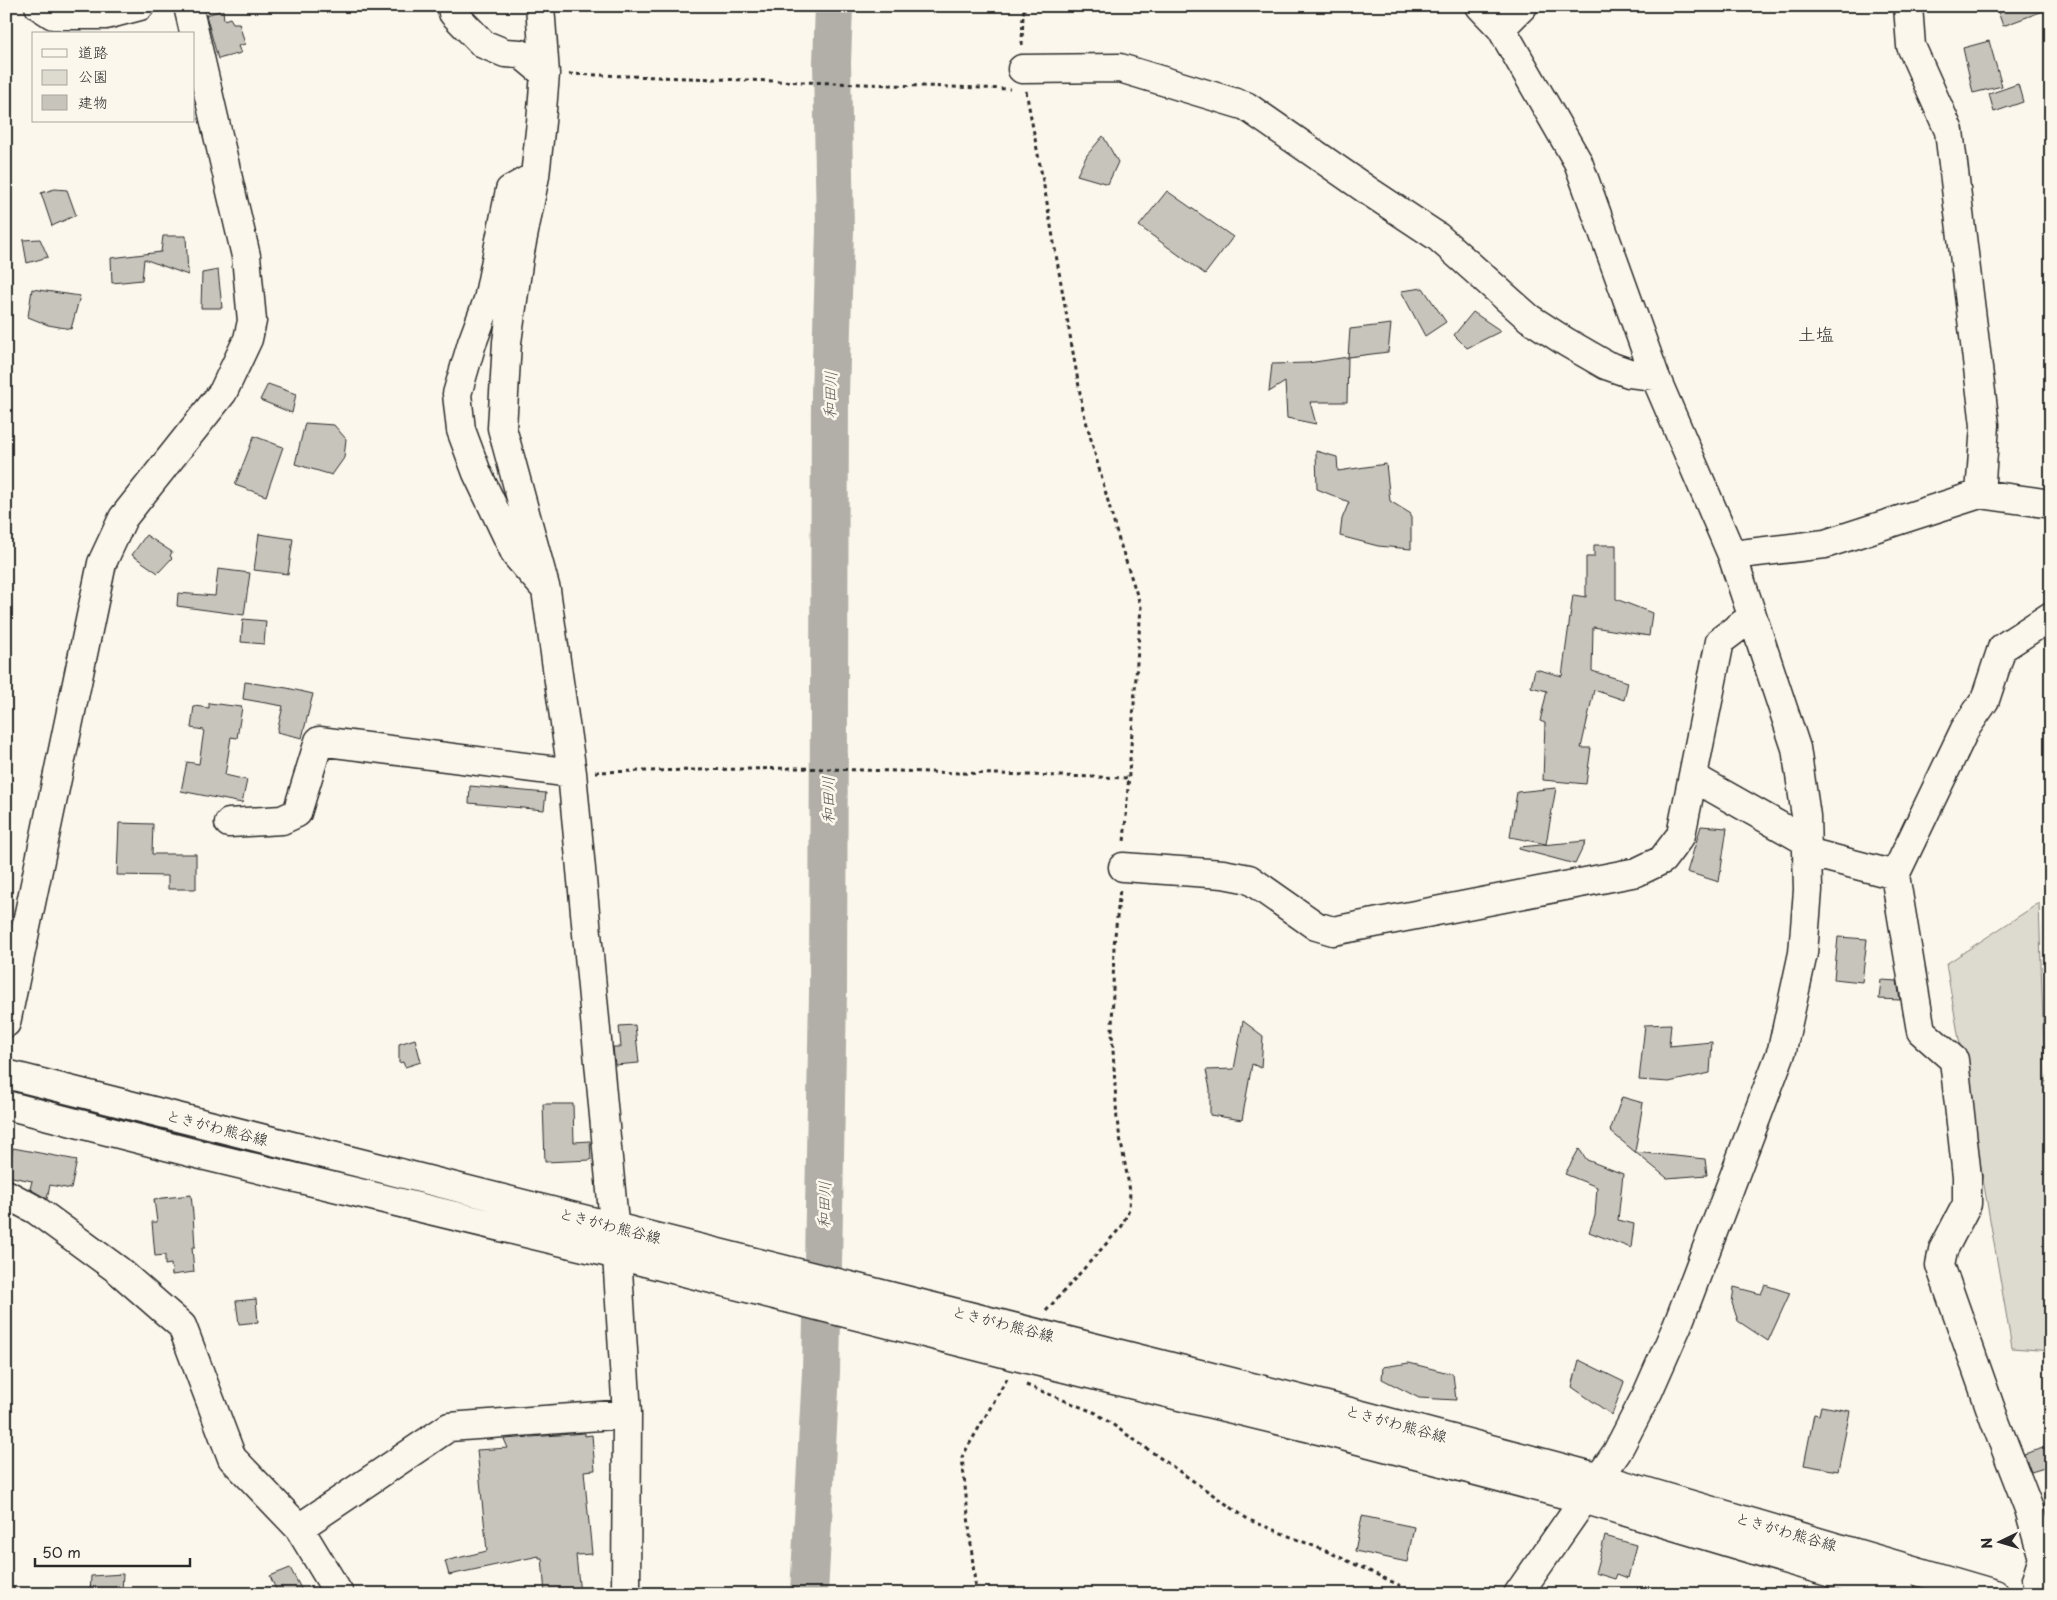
<svg xmlns="http://www.w3.org/2000/svg" width="2057" height="1600" font-family="'Playpen Sans','Klee One',sans-serif">
<style>
.green{fill:#dddad0;stroke:#84827e}
.lines{fill:none;stroke-linecap:round;stroke-linejoin:round}
.river{stroke:#b1afa7;stroke-width:38}
.building{fill:#c7c4bc;stroke:#2b2b2b}
.minor-casing{stroke:#2b2b2b;stroke-width:31}
.major-casing{stroke:#2b2b2b;stroke-width:31}
.path{stroke:#2b2b2b;stroke-width:3;stroke-dasharray:4 4;stroke-linecap:butt}
.minor{stroke:#fbf7ec;stroke-width:28}
.major{stroke:#fbf7ec;stroke-width:28}
.labels{text-anchor:middle;stroke-width:5;stroke-linejoin:round;paint-order:stroke}
.street-label{font-size:15px;fill:#2b2b2b;stroke:#fbf7ec}
.water-label{font-size:16px;font-style:italic;fill:#5a5956;stroke:#fbf7ec}
.quarter-label{font-size:18px;fill:#2b2b2b;stroke:#fbf7ec}
</style>
<rect width="100%" height="100%" fill="#fbf7ec"/>
<filter id="ink" filterUnits="userSpaceOnUse"><feTurbulence type="fractalNoise" baseFrequency=".02" numOctaves="2"/><feDisplacementMap in="SourceGraphic" scale="10" xChannelSelector="R" yChannelSelector="G"/><feConvolveMatrix kernelMatrix="1 2 1 2 8 2 1 2 1" color-interpolation-filters="sRGB"/></filter>
<g filter="url(#ink)">
<!-- green -->
<path class="green" d="M2039 903 2045 1082 2051 1081V1351L2012 1348 1946 964Z"/>
<g class="lines">
<!-- river -->
<path class="river" d="M809 1594 821 1372 828 993 830 393 835 230 832 62 834 6"/>
</g>
<!-- building -->
<path class="building" d="M1996 6H2051V8L2003 26Z
M223 10 224 20 230 18 233 23H239L245 44 238 46 241 53 218 59 206 15Z
M1989 41 2002 86 1973 93 1963 48Z
M2018 84 2023 102 1994 112 1989 94Z
M1103 136 1118 162 1108 184 1077 175 1087 155Z
M55 189 67 190 76 215 52 226 41 193Z
M1167 191 1233 237 1205 274 1139 226Z
M163 236H186L188 275 144 259 142 280 112 283 111 258 161 252Z
M40 239 48 257 27 263 23 240Z
M218 270 222 308H201L202 273Z
M1423 288 1446 322 1425 336 1401 291Z
M32 289 80 296 71 329 48 325 28 317Z
M1473 312 1501 331 1467 348 1454 335Z
M1391 324 1388 352 1348 357 1350 329Z
M1348 357 1347 402H1310L1316 424 1287 418 1285 382 1269 392 1272 364 1308 363Z
M268 384 296 394 292 413 260 400Z
M305 423 334 425 346 439 344 458 332 475 295 464Z
M254 436 283 447 266 496 235 485Z
M1316 451 1337 457 1338 471 1386 464 1390 501 1411 514V549L1378 546 1340 536 1342 519 1349 502 1317 489Z
M259 534 293 539 288 574 254 570Z
M146 535 172 552 170 556 172 558 158 573 132 555Z
M1594 545H1616V599L1652 613 1649 636 1593 627 1592 671 1628 682 1624 700 1594 690 1581 748H1591L1586 784 1543 780 1545 723 1540 721 1547 691 1531 687 1535 669 1562 676 1573 595 1586 597V557H1594Z
M218 569 250 573 244 615 177 606 178 593 215 596Z
M243 619 266 621 264 644 241 642Z
M245 682 287 688 313 694 302 738 277 732 283 706 243 699Z
M209 703 242 707 237 738 231 737 225 775 247 780 242 803 181 791 187 762 199 764 204 730 191 728 194 706 209 708Z
M470 786 546 793 544 810 469 803Z
M1556 788 1546 844 1510 837 1517 792Z
M119 823 153 824 152 854H196V889H168V876L117 875Z
M1701 826 1727 828 1719 882 1687 872Z
M1586 841 1575 864 1519 849V847Z
M1838 937 1867 939 1862 982 1834 979Z
M1881 980 1897 981 1900 1000 1879 999Z
M1243 1021 1263 1036 1261 1068 1252 1064 1242 1120 1210 1115V1089L1206 1070 1234 1069Z
M1671 1024 1669 1046 1712 1042 1710 1073 1669 1082 1639 1080 1645 1025Z
M635 1025 639 1063 615 1065 613 1047H621L619 1026Z
M415 1039 421 1062 405 1067 403 1062 399 1063V1044Z
M1622 1097 1643 1103 1635 1152 1610 1131Z
M543 1104H573L574 1142 590 1141 591 1160 545 1162Z
M13 1148 77 1160 71 1189 50 1185 47 1199 30 1189 32 1181 7 1176Z
M1579 1149 1587 1160 1623 1174 1618 1220 1634 1224 1631 1248 1589 1232 1595 1216 1597 1187 1565 1174Z
M1635 1152 1705 1159 1707 1175 1667 1178Z
M191 1195 193 1214 195 1247H192L194 1272 172 1275 171 1264 165 1265V1255L155 1256 152 1222H157L154 1199Z
M1765 1285 1790 1293 1768 1341 1738 1321 1732 1303 1734 1287 1761 1294Z
M256 1299 258 1322 239 1324 236 1301Z
M1579 1360 1624 1382 1612 1415 1572 1387Z
M1409 1363 1453 1374 1456 1400 1419 1398 1382 1379 1383 1367Z
M1821 1406 1850 1411 1838 1471 1804 1465 1814 1414 1819 1415Z
M585 1433V1436L592 1435 595 1470 584 1471 592 1554 576 1555 580 1594H545L542 1558H539V1556L449 1575 445 1561 487 1551 477 1450 508 1448 504 1439Z
M2051 1446V1466L2031 1472 2024 1454Z
M1362 1516 1414 1527 1407 1562 1355 1551Z
M1605 1536 1636 1545 1628 1578 1617 1574 1615 1579 1595 1573Z
M290 1568 304 1594H278L270 1576Z
M123 1574 122 1591 114 1594H90L91 1576Z"/>
<g class="lines">
<defs>
<path id="minor" d="M39 6 53 15H106L140 6
M452 6 453 13 483 44 505 53 521 54 545 74
M540 6 545 74 541 122 535 176 519 257 507 342 502 428 546 590 572 773 617 1255 627 1414 626 1594
M1480 6 1501 28 1578 162 1655 376 1732 555 1796 748 1806 816 1807 852 1808 890 1803 953 1782 1050 1678 1324 1648 1392 1617 1452 1518 1594
M1908 6 1911 46 1949 131 1985 425 1980 494
M1501 28 1523 6
M1022 69 1120 68 1246 106 1370 192 1438 237 1529 318 1566 342 1606 365 1629 373 1655 376
M535 176 510 190 488 300 472 343 457 394 461 430 477 473 516 555 542 585
M1732 555 1825 544 1980 494 2051 504
M1693 777 1806 841
M229 823 282 820 297 813 319 741 572 773
M1807 852 1895 875
M1123 867 1223 874 1249 879 1316 926 1333 931 1637 872 1662 860 1681 835 1720 641 1752 617
M6 1023 102 563 123 518 223 392 248 339 252 321 246 256 188 6
M6 1194 36 1210 118 1270 182 1326 232 1458 299 1528 339 1594
M299 1528 449 1427 627 1414
M2036 1580 2043 1558 2029 1509 1996 1424 1940 1265 1943 1250 1967 1204V1177L1954 1060 1921 1031 1895 875 1965 729 1985 700 2002 648 2051 616"/>
<path id="major" d="M6 1074 1339 1409 1600 1478 1995 1594
M6 1105 197 1154 617 1255 1019 1357 1335 1434 1583 1499 1902 1594"/>
</defs>
<!-- minor casing -->
<use href="#minor" class="minor-casing"/>
<!-- major casing -->
<use href="#major" class="major-casing"/>
<!-- path -->
<path class="path" d="M1022 45 1023 14 1025 6
M569 74 1010 89
M1026 91 1046 197 1083 410 1117 534 1141 607 1124 843
M595 772 795 768 1129 778
M1046 1311 1122 1226 1129 1209 1130 1191 1117 1121 1112 1032 1114 945 1120 889
M1026 1385 1096 1413 1249 1520 1331 1553 1418 1594
M976 1594 962 1457 1008 1377"/>
<!-- minor -->
<use href="#minor" class="minor"/>
<!-- major -->
<use href="#major" class="major"/>
</g>
</g>
<g class="labels">
<!-- street labels -->
<g class="street-label">
<text transform="translate(217 1128) rotate(14)" y="5">ときがわ熊谷線</text>
<text transform="translate(610 1226) rotate(14)" y="5">ときがわ熊谷線</text>
<text transform="translate(1003 1324) rotate(14)" y="5">ときがわ熊谷線</text>
<text transform="translate(1396 1424) rotate(15)" y="5">ときがわ熊谷線</text>
<text transform="translate(1786 1532) rotate(16)" y="5">ときがわ熊谷線</text>
</g>
<!-- water labels -->
<g class="water-label">
<text transform="translate(830 395) rotate(-89)" y="6">和田川</text>
<text transform="translate(828 800) rotate(-90)" y="6">和田川</text>
<text transform="translate(824 1205) rotate(-89)" y="6">和田川</text>
</g>
<!-- quarter labels -->
<g class="quarter-label">
<text x="1816" y="341">土塩</text>
</g>
</g>
<!-- margin -->
<rect width="2057" height="1600" fill="none" stroke="#fbf7ec" stroke-width="25"/>
<rect x="12" y="12" width="2032" height="1575" fill="none" stroke="#2b2b2b" stroke-width="2" filter="url(#ink)"/>
<!-- legend -->
<rect x="32" y="32" width="162" height="90" fill="#fbf7ec" stroke="#a8a59f"/>
<rect x="42" y="49" width="25" height="8" fill="#fbf7ec" stroke="#a8a59f"/>
<text x="78" y="58" font-size="15" fill="#2b2b2b">道路</text>
<rect x="42" y="70" width="25" height="15" fill="#dddad0" stroke="#a8a59f"/>
<text x="78" y="82" font-size="15" fill="#2b2b2b">公園</text>
<rect x="42" y="95" width="25" height="15" fill="#c7c4bc" stroke="#a8a59f"/>
<text x="78" y="108" font-size="15" fill="#2b2b2b">建物</text>
<!-- north arrow -->
<g transform="translate(2000 1542) rotate(265)" stroke="#fbf7ec" stroke-width="4" paint-order="stroke">
<path d="M0-4L9 19L0 12L-9 19Z" fill="#2b2b2b"/>
<text y="-8" font-size="14" font-weight="bold" text-anchor="middle" fill="#2b2b2b">N</text>
</g>
<!-- scale -->
<path d="M35 1558v8h155v-8" fill="none" stroke="#2b2b2b" stroke-width="2.5"/>
<text x="42" y="1558" font-size="15" fill="#2b2b2b" stroke="#fbf7ec" stroke-width="4" paint-order="stroke">50 m</text>
</svg>
